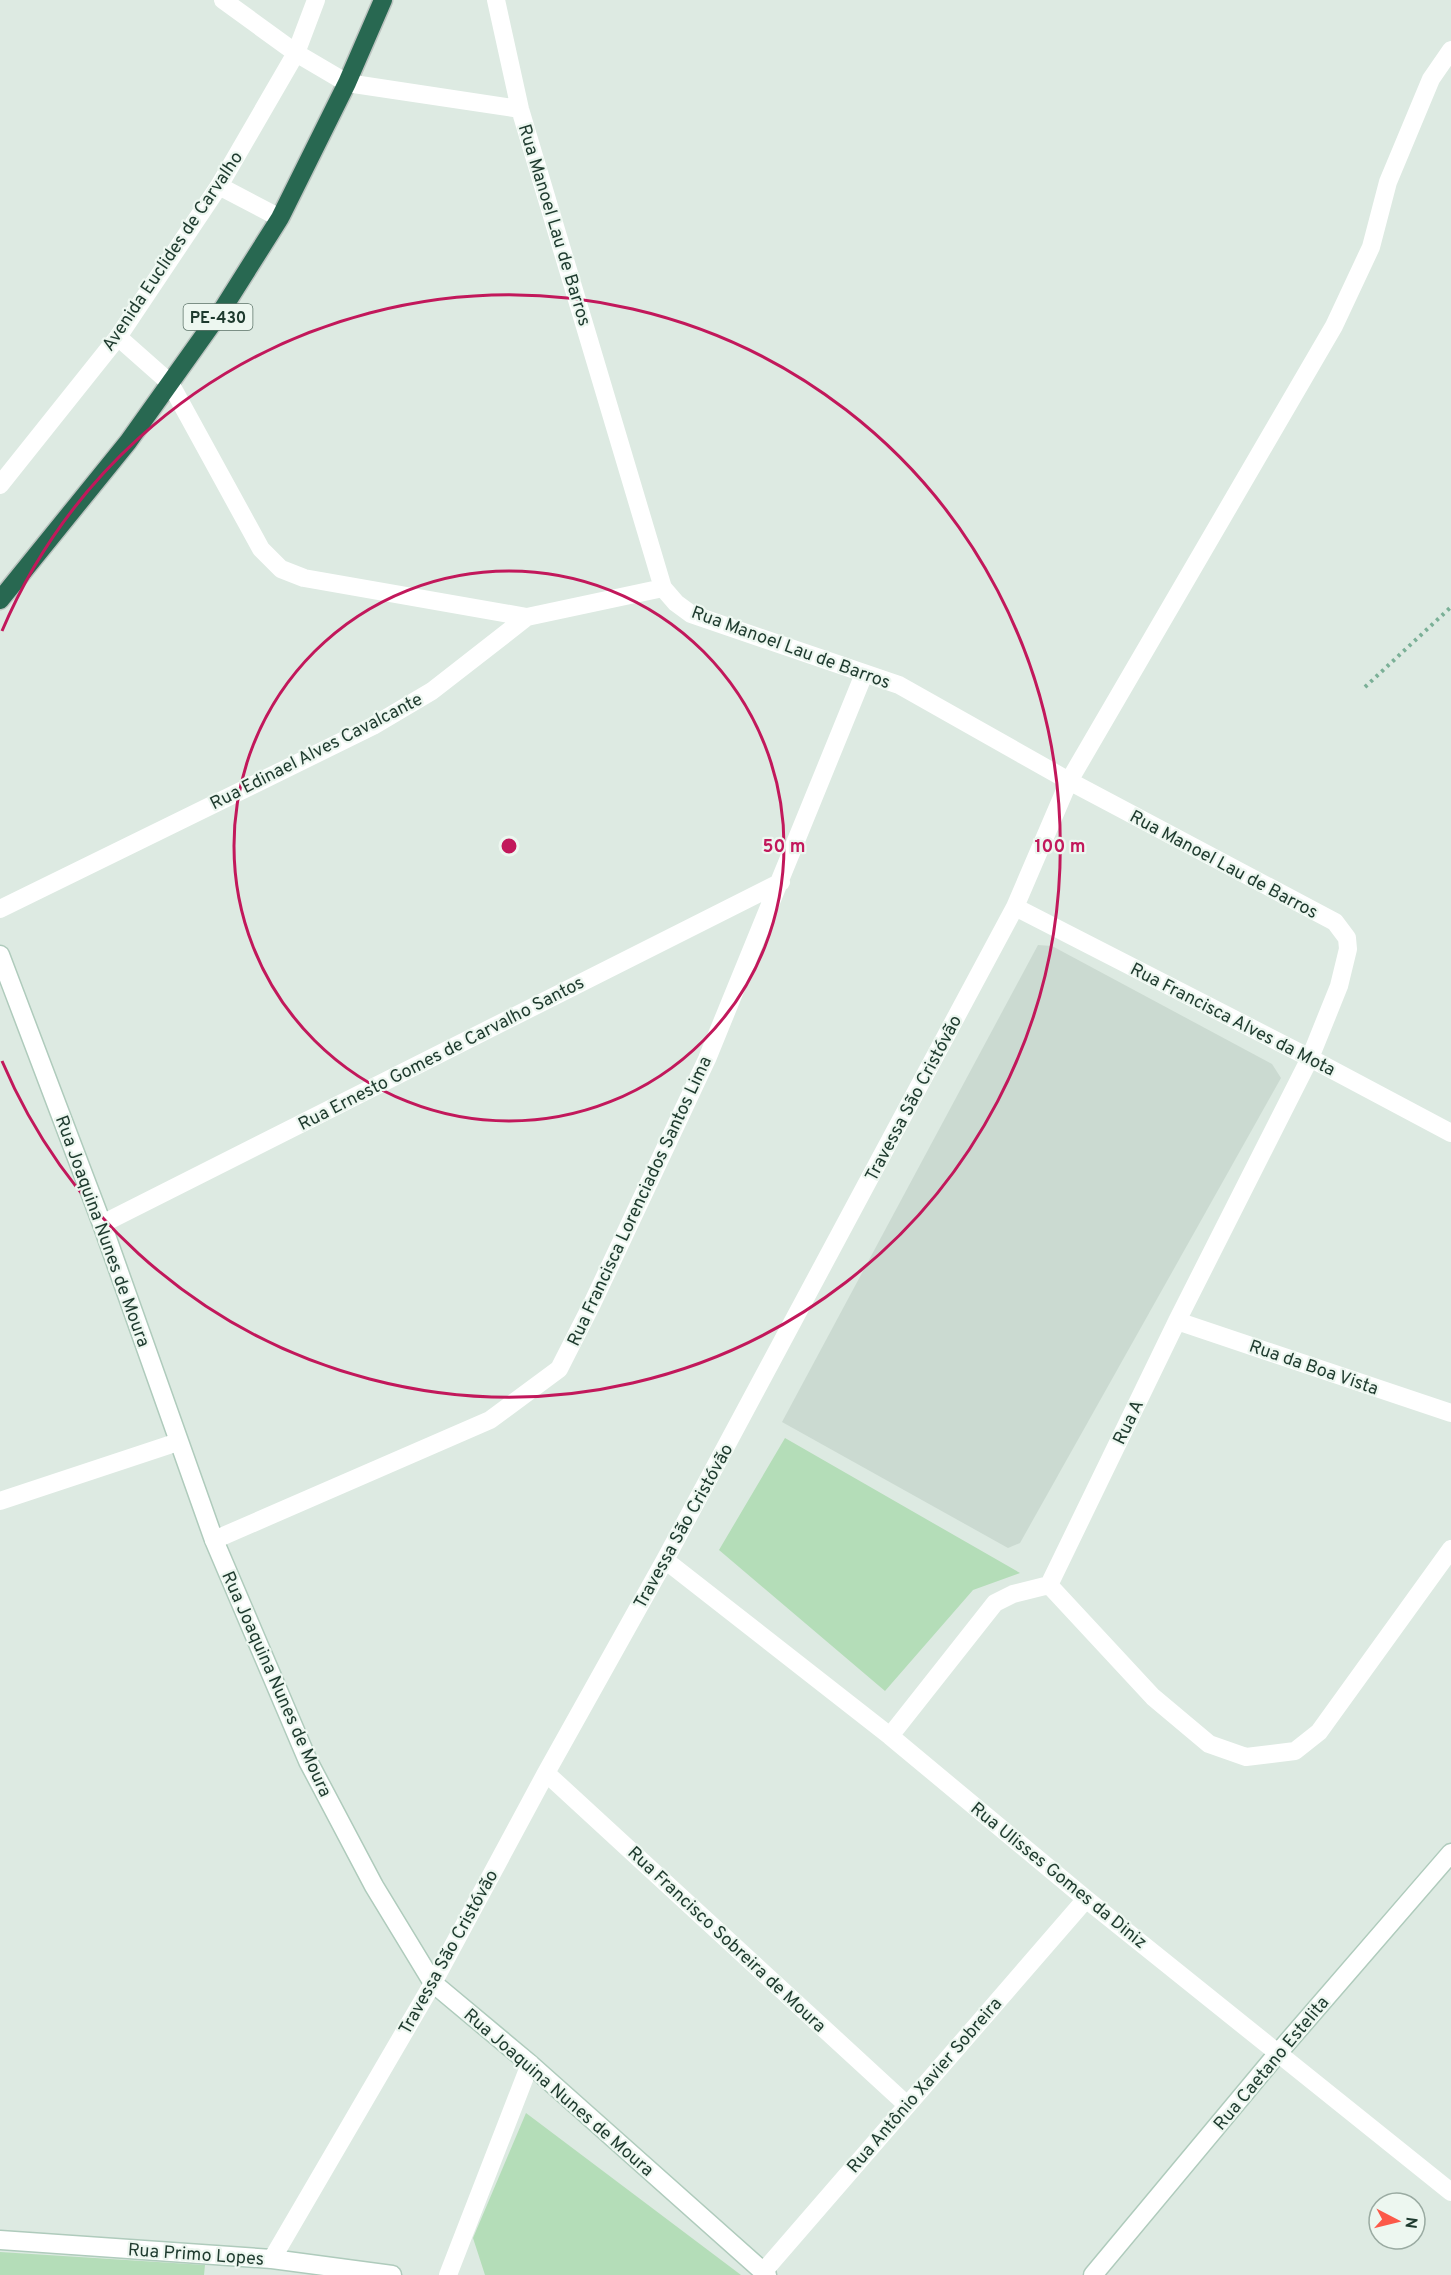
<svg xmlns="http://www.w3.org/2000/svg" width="1451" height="2275" font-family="Overpass,sans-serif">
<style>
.built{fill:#cbdad1}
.green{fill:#b4ddb8}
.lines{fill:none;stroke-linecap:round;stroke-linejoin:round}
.secondary-casing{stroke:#afcbbc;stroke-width:21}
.highway-casing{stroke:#bcc4c0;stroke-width:21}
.path{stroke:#7bb097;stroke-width:4;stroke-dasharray:3 4.5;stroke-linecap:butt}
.street{stroke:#fff;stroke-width:18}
.secondary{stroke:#fff;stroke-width:18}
.highway{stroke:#286851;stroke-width:18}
.ring{fill:none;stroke:#c2185b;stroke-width:3}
.labels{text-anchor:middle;stroke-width:4.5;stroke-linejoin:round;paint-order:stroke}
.shield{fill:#edf7f0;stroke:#5c7368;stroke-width:1.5}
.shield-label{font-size:16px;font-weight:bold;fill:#1e3a2e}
.street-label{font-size:18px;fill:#1e3a2e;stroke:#edf7f0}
.centre{fill:#c2185b;stroke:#edf7f0;stroke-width:3}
.ring-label{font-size:18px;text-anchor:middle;font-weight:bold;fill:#c2185b;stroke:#edf7f0;stroke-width:4.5;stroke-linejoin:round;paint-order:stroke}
</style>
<rect width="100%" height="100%" fill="#ddeae2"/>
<!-- built -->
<path class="built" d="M1038 945 1052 946 1272 1064 1281 1078 1020 1543 1008 1548 782 1422Z"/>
<!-- green -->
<path class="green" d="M785 1438 1020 1573 973 1590 885 1691 719 1550Z
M526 2113 741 2275H742H485L473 2238Z
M0 2252 205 2265 204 2275H0Z"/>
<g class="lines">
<defs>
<path id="secondary" d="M0 955 102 1224 214 1540 308 1761 374 1886 433 1983 530 2064 767 2275
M0 2240 272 2259 392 2275
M1093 2275 1278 2053 1451 1853"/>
<path id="highway" d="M0 600 128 442 222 310 280 218 347 83 383 0"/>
</defs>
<!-- secondary casing -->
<use href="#secondary" class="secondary-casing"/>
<!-- highway casing -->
<use href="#highway" class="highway-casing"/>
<!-- path -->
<path class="path" d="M1365 687 1451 607"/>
<!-- street -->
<path class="street" d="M223 0 296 53 347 83 520 109
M496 0 520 109 663 588 676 603 691 614 899 685 1069 781 1335 922 1347 938 1348 949 1339 986 1310 1058 1177 1321 1049 1585 1013 1594 995 1603 890 1736
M219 186 280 218
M118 337 170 383 261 549 281 569 304 578 527 617
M0 485 118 337 219 186 296 53 316 0
M1015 907 1310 1058 1451 1133
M0 909 373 726 432 691 527 617 663 588
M102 1224 781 882
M1177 1321 1451 1413
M0 1501 178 1442
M214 1540 490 1420 559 1369 592 1304 707 1059 864 674
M665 1560 890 1736 1086 1899 1451 2192
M1049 1585 1153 1697 1209 1744 1246 1757 1295 1751 1319 1732 1451 1549
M546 1773 907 2105
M272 2259 433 1983 546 1773 665 1560 1015 907 1069 781 1334 326 1371 247 1388 182 1431 79 1451 50
M763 2272 1086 1899
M448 2275 530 2064"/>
<!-- secondary -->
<use href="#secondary" class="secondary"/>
<!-- highway -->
<use href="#highway" class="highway"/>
</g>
<!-- distance rings -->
<g class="ring">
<circle cx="509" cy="846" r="275"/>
<path d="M2 631A551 551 0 1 1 2 1061"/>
</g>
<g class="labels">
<!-- shield labels -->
<rect class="shield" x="183.5" y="304" width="69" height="26" rx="4.5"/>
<g class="shield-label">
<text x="218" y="323">PE-430</text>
</g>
<!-- street labels -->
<g class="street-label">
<text transform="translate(555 225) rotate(73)" y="6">Rua Manoel Lau de Barros</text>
<text transform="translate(172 251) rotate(-56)" y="6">Avenida Euclides de Carvalho</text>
<text transform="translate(791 647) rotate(20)" y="6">Rua Manoel Lau de Barros</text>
<text transform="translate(316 751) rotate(-27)" y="6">Rua Edinael Alves Cavalcante</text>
<text transform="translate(1224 864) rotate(28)" y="6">Rua Manoel Lau de Barros</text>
<text transform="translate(1233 1019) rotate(27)" y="6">Rua Francisca Alves da Mota</text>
<text transform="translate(441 1053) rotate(-27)" y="6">Rua Ernesto Gomes de Carvalho Santos</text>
<text transform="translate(913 1098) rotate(-62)" y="6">Travessa São Cristóvão</text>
<text transform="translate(639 1201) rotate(-65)" y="6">Rua Francisca Lorenciados Santos Lima</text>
<text transform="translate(103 1231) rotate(70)" y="6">Rua Joaquina Nunes de Moura</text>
<text transform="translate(1314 1367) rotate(19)" y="6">Rua da Boa Vista</text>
<text transform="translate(1128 1422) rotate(-64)" y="6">Rua A</text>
<text transform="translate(683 1526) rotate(-61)" y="6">Travessa São Cristóvão</text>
<text transform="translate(277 1684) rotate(66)" y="6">Rua Joaquina Nunes de Moura</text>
<text transform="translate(1059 1875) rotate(39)" y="6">Rua Ulisses Gomes da Diniz</text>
<text transform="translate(727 1939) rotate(43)" y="6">Rua Francisco Sobreira de Moura</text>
<text transform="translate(448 1952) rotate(-61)" y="6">Travessa São Cristóvão</text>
<text transform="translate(1271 2063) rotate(-50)" y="6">Rua Caetano Estelita</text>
<text transform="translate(924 2085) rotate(-49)" y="6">Rua Antônio Xavier Sobreira</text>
<text transform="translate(559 2092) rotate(41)" y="6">Rua Joaquina Nunes de Moura</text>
<text transform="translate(196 2254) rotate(4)" y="6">Rua Primo Lopes</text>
</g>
</g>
<circle cx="509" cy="846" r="9" class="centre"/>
<g class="ring-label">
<text x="784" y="852">50 m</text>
<text x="1060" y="852">100 m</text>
</g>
<!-- north arrow -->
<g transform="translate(1397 2221) rotate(97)"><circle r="28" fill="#edf7f0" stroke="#9aaba2" stroke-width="1.5"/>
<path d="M0-4.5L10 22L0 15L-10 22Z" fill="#fc5949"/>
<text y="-9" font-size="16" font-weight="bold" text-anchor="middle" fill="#1e3a2e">N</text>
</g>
</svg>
